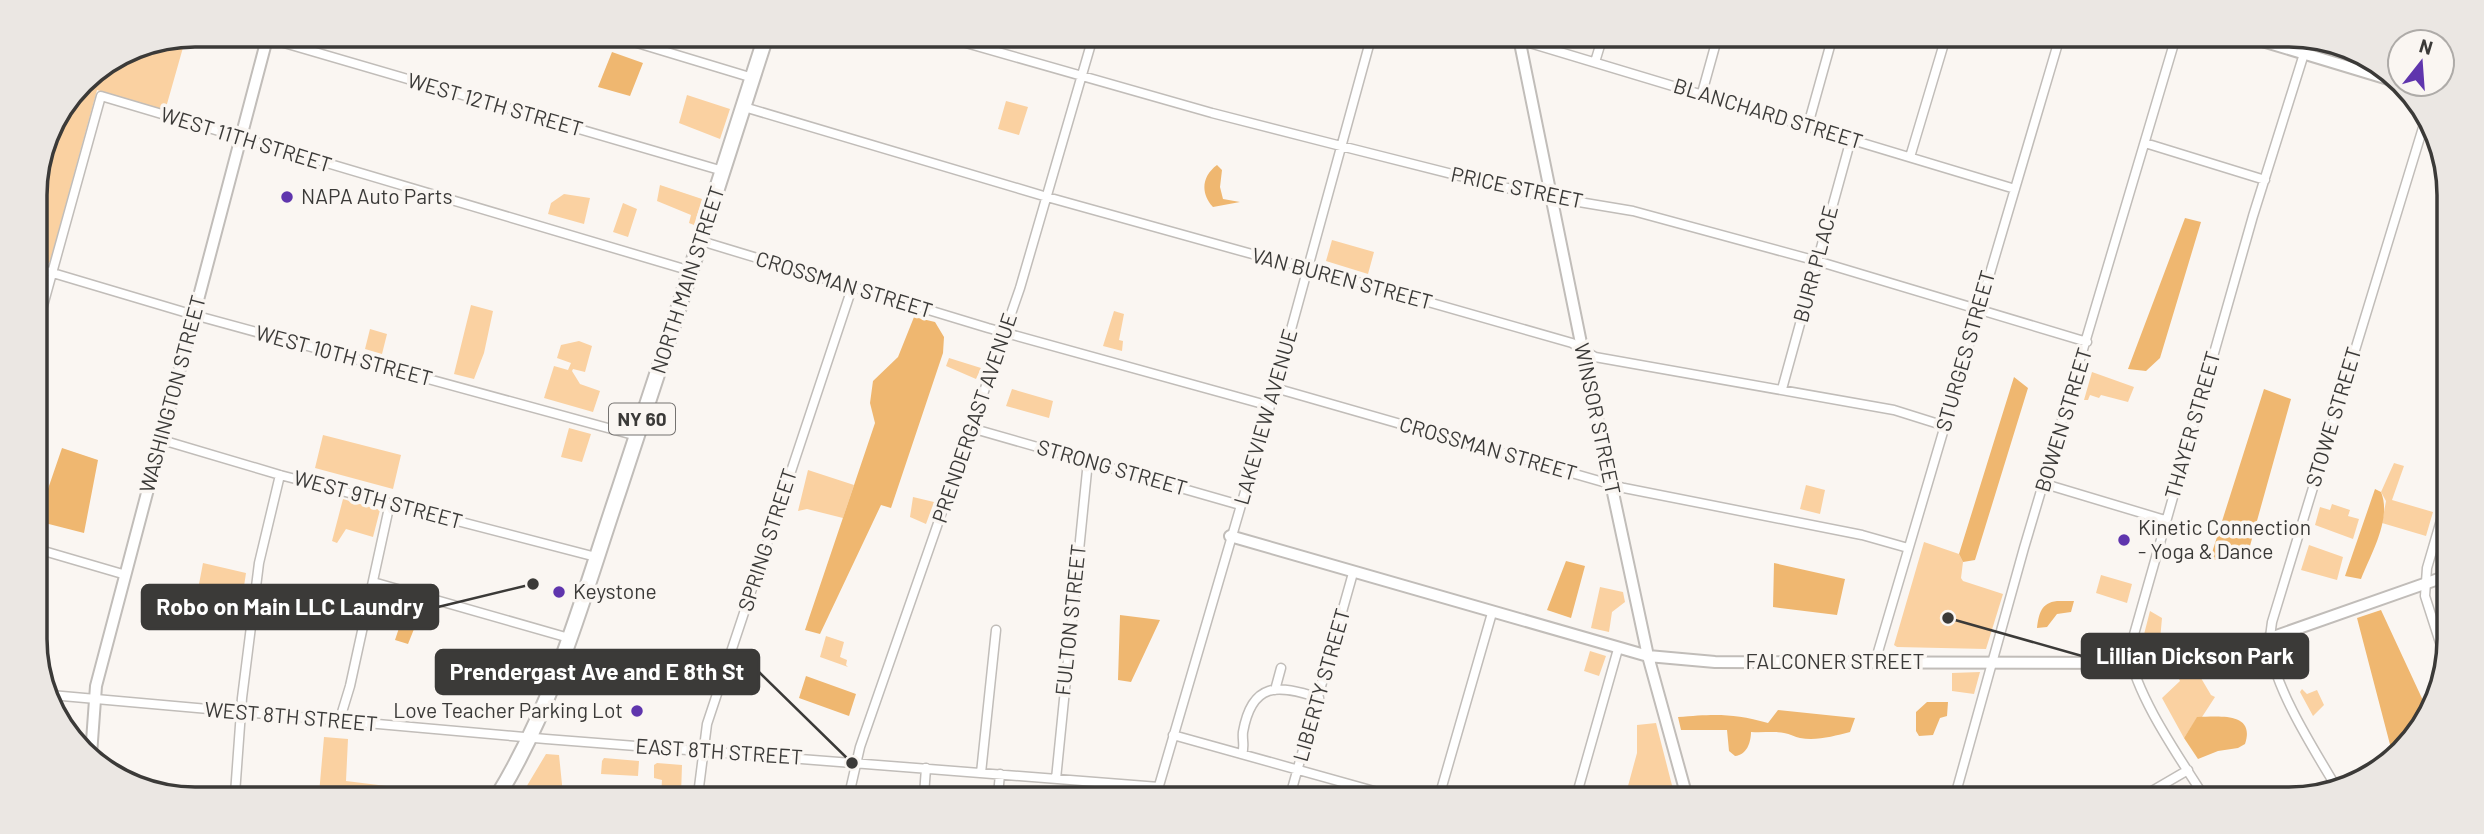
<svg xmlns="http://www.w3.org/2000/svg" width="2484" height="834" font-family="Barlow,sans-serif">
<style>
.green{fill:#fad1a1}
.forest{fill:#efb770}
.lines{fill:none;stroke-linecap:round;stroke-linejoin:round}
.street-casing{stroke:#c1bdb9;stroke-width:11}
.secondary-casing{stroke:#c1bdb9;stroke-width:14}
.highway-casing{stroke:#c1bdb9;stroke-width:18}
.street{stroke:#fff;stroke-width:8}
.secondary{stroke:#fff;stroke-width:10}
.highway{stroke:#fff;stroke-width:14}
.poi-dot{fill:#5f35ad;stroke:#faf6f2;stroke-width:2.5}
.labels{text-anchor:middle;stroke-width:7;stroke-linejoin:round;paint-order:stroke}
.shield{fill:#faf6f2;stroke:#747270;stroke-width:2}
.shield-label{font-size:19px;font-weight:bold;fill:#3b3a38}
.street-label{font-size:21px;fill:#3b3a38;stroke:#faf6f2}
.poi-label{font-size:21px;fill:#3b3a38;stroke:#faf6f2;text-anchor:start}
.rim{fill:none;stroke:#3b3a38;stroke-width:3.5}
.leader{fill:none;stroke:#3b3a38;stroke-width:2.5}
.callout-dot{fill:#3b3a38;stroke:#faf6f2;stroke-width:2.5}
.callout{fill:#3b3a38;stroke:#3b3a38;stroke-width:2.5}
.callout-label{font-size:23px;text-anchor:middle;font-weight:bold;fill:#fff}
</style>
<rect width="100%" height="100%" fill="#faf6f2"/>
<!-- green -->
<path class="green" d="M186 37 165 111 97 90 50 262 47 264 36 261 35 185 47 133 82 82 134 47Z
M687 95 730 109 720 139 679 123Z
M1006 101 1028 107 1019 135 998 129Z
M660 185 702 199 694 225 689 223 691 215 657 201Z
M564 194 590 198 584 224 548 214 551 203Z
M623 203 637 209 628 237 613 232Z
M1332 240 1374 252 1368 274 1326 261Z
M471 305 493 311 484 353 474 379 454 374Z
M1114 311 1124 314 1119 340 1123 341 1122 351 1103 346Z
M370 329 387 334 382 354 365 349Z
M579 341 592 346 585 372 573 369 572 371 580 384 600 391 593 412 544 398 554 366 568 370 571 363 557 358 561 345Z
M949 358 981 368 976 379 946 366Z
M2092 372 2134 387 2128 402 2101 395 2099 398 2090 395 2088 400H2084Z
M1012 389 1053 401 1049 418 1006 406Z
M569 428 591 434 582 462 561 457Z
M323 435 401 455 393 489 315 468Z
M2394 463 2404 466 2392 500 2433 512 2426 536 2382 523 2386 501 2381 492Z
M808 470 854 485 843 518 807 509 798 511Z
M1806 485 1825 490 1820 514 1800 509Z
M913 497 934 502 926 524 910 517Z
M343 499 380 510 373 537 346 529 337 543 332 541Z
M2332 504 2350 510 2348 516 2359 519 2353 539 2315 525 2320 507 2330 510Z
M1924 542 1959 554 1963 562 1961 578 1963 581 2003 594 1986 649 1897 647 1894 645Z
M2309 545 2343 557 2337 580 2301 570Z
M203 563 246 573 241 606 196 600Z
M2101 575 2132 584 2127 603 2096 593Z
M1600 587 1623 592 1625 602 1612 612 1609 632 1591 628Z
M2150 611 2162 618 2159 651 2140 650Z
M826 636 844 642 840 657 847 660 846 665 848 667 820 657Z
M1590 651 1606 656 1599 676 1584 671Z
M1980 672 1974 694 1952 691V673Z
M2176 673H2198L2211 695 2215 697 2202 717 2197 718 2184 738 2162 698 2180 681Z
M2302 689 2307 694 2317 690 2324 705 2313 716 2300 692Z
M1656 723 1675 797H1625L1637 753V725Z
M324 737 348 739 346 781 427 791V794H319Z
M546 754 559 755 563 794H522Z
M604 758 639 761 638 776 601 774 602 761Z
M657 763 682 765 681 795H661L662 780 654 778V765Z"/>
<!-- forest -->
<path class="forest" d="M612 52 643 63 630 96 598 87Z
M1217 165 1222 170 1220 187 1223 199 1240 202 1213 207C1200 193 1202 176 1217 165Z
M2185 218 2201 222 2160 358 2146 371 2128 369Z
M914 317 935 322 944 337 943 353 891 508 881 505 820 634 805 630 875 423 870 403 873 381 898 357Z
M2014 377 2028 388 1975 560 1963 562 1959 554Z
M2264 389 2291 399 2248 553 2229 551 2222 561 2210 559Z
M62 448 98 460 84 533 37 521Z
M2375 489 2381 492C2392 518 2371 554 2361 579L2345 576Z
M1566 561 1585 566 1571 618 1547 610Z
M1774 563 1845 579 1837 615 1773 607Z
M409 598 433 605 422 609 408 644 395 640Z
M2057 601H2074L2071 612 2057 614 2047 627 2037 628C2039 613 2041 603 2057 601Z
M2381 610 2426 707 2393 756 2357 618Z
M1120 615 1160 620 1131 682 1118 680Z
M806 676 856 694 849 716 799 698Z
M1927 702H1948L1947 716 1940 718 1933 735 1919 736 1916 731V712Z
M1778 710 1855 718 1850 732C1834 736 1817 741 1800 738 1795 737 1790 734 1784 733 1775 731 1762 733 1751 732 1751 742 1747 755 1735 756L1729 751 1727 730H1681L1678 717C1714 714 1733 713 1768 723Z
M2197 717C2217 717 2256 711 2245 744L2238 748 2218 751 2198 759 2184 738Z"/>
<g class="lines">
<defs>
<path id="street" d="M614 36 753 78
M945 37 1212 113 1341 146 1531 194 1633 211 1817 261 2087 342
M267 38 723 171
M1353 38 1370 43
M1520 40 2015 189
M1595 62 1602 39
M1702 93 1717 39
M744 107 1047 197 1252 254 1309 268 1572 343 1595 357 1894 410 1945 426
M1808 125 1832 39
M2145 143 2265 180
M1910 157 1945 40
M701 241 988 328 1270 406
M36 268 194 315 637 436
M36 331 101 96 691 271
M1275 388 1624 488 1862 535 1908 548
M1782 389 1851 139
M971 428 1240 505
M162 440 280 475 596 557
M2045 484 2165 520
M37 549 126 575
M373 582 569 638
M2444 655 2425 596 2427 568 2444 510
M1875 662 2059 40
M1275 690 1281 668
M51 695 546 739 1159 787
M339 722 350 686 390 503
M1173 735 1392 796
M1242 754C1245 746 1242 740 1243 732 1252 682 1277 684 1319 698
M981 773 996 630
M1056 779 1088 461
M2335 785C2313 748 2276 690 2270 649 2269 640 2271 630 2272 622L2425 121
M1685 792 1945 795 1958 798
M235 794 242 698 259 563 280 475
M698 795 707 724 852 288
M849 795 860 747 1020 288 1093 37
M924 795 926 768
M998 795 1000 774
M1156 796 1270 406 1371 38
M1290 796 1353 573
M1955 796 2024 548 2175 40
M1439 797 1492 613
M1576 797 1618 649
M2140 798 2188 770
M2205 798C2180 758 2137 698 2129 652L2253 216 2308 41"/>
<path id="secondary" d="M1519 38 1582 348 1648 656 1687 797
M2259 40 2395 81
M1230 536 1648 656 1715 662 2171 663 2203 659 2242 648 2444 577
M91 755 96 686 268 35"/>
<path id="highway" d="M499 794C556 700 584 593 619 490 669 339 718 188 766 36"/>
</defs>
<!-- street casing -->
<use href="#street" class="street-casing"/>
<!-- secondary casing -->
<use href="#secondary" class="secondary-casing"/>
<!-- highway casing -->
<use href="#highway" class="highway-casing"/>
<!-- street -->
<use href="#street" class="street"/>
<!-- secondary -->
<use href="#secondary" class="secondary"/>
<!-- highway -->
<use href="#highway" class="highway"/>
</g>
<!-- markers -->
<g class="poi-dot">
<circle cx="287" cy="197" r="7"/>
<circle cx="2124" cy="540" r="7"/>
<circle cx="559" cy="592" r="7"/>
<circle cx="637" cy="711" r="7"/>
</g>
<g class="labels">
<!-- shield labels -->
<rect class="shield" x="609" y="403.5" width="66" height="31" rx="5"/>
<g class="shield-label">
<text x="642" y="426">NY 60</text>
</g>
<!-- street labels -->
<g class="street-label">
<text transform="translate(495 105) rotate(16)" y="7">WEST 12TH STREET</text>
<text transform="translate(1768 114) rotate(17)" y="7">BLANCHARD STREET</text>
<text transform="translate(246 140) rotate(17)" y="7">WEST 11TH STREET</text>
<text transform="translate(1517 188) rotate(12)" y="7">PRICE STREET</text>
<text transform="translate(1816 264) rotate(-75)" y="7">BURR PLACE</text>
<text transform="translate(1342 279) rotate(15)" y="7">VAN BUREN STREET</text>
<text transform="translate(688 280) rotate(-72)" y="7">NORTH MAIN STREET</text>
<text transform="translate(844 285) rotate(17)" y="7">CROSSMAN STREET</text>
<text transform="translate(1966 351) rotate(-74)" y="7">STURGES STREET</text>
<text transform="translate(344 356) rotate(15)" y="7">WEST 10TH STREET</text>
<text transform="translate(173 394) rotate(-75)" y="7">WASHINGTON STREET</text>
<text transform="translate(1266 417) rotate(-74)" y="7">LAKEVIEW AVENUE</text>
<text transform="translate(2334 417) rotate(-73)" y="7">STOWE STREET</text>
<text transform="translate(975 418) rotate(-71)" y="7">PRENDERGAST AVENUE</text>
<text transform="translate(1597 419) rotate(78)" y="7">WINSOR STREET</text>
<text transform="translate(2064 420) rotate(-73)" y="7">BOWEN STREET</text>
<text transform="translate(2193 425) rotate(-74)" y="7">THAYER STREET</text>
<text transform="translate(1488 449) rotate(16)" y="7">CROSSMAN STREET</text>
<text transform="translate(1112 468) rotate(16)" y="7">STRONG STREET</text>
<text transform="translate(378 500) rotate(15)" y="7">WEST 9TH STREET</text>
<text transform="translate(768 540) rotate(-72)" y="7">SPRING STREET</text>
<text transform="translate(1071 620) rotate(-84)" y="7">FULTON STREET</text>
<text x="1835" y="669">FALCONER STREET</text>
<text transform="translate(1322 685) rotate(-74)" y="7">LIBERTY STREET</text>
<text transform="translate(291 717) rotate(5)" y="7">WEST 8TH STREET</text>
<text transform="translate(719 752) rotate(4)" y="7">EAST 8TH STREET</text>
</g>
<!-- poi labels -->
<g class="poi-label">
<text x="301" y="204">NAPA Auto Parts</text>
<text x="2138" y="535">Kinetic Connection<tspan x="2138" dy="24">- Yoga &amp; Dance</tspan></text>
<text x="573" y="599">Keystone</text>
<text x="623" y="718" text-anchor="end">Love Teacher Parking Lot</text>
</g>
</g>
<!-- crop -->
<path d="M0 0H2484V834H0ZM195 47H2289A148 148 0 0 1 2437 195V639A148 148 0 0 1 2289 787H195A148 148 0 0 1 47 639V195A148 148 0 0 1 195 47Z" fill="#ebe7e3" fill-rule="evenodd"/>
<path class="rim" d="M195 47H2289A148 148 0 0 1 2437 195V639A148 148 0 0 1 2289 787H195A148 148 0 0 1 47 639V195A148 148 0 0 1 195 47Z"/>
<!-- callouts -->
<path class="leader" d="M533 584L438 607M1948 618L2082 656M852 763L759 672"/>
<g class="callout-dot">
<circle cx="533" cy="584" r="7"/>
<circle cx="1948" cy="618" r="7"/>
<circle cx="852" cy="763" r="7"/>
</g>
<g class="callout">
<rect x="142" y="585" width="296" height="44" rx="7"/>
<rect x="2082" y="634" width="226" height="44" rx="7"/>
<rect x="436" y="650" width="323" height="44" rx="7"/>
</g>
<g class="callout-label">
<text x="290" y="615">Robo on Main LLC Laundry</text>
<text x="2195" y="664">Lillian Dickson Park</text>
<text x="597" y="680">Prendergast Ave and E 8th St</text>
</g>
<!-- north arrow -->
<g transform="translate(2421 63) rotate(17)"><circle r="33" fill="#faf6f2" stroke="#aeaba8" stroke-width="2"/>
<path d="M0-5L12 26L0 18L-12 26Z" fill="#5f35ad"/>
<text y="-10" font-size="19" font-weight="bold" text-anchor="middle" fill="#3b3a38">N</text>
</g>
</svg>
